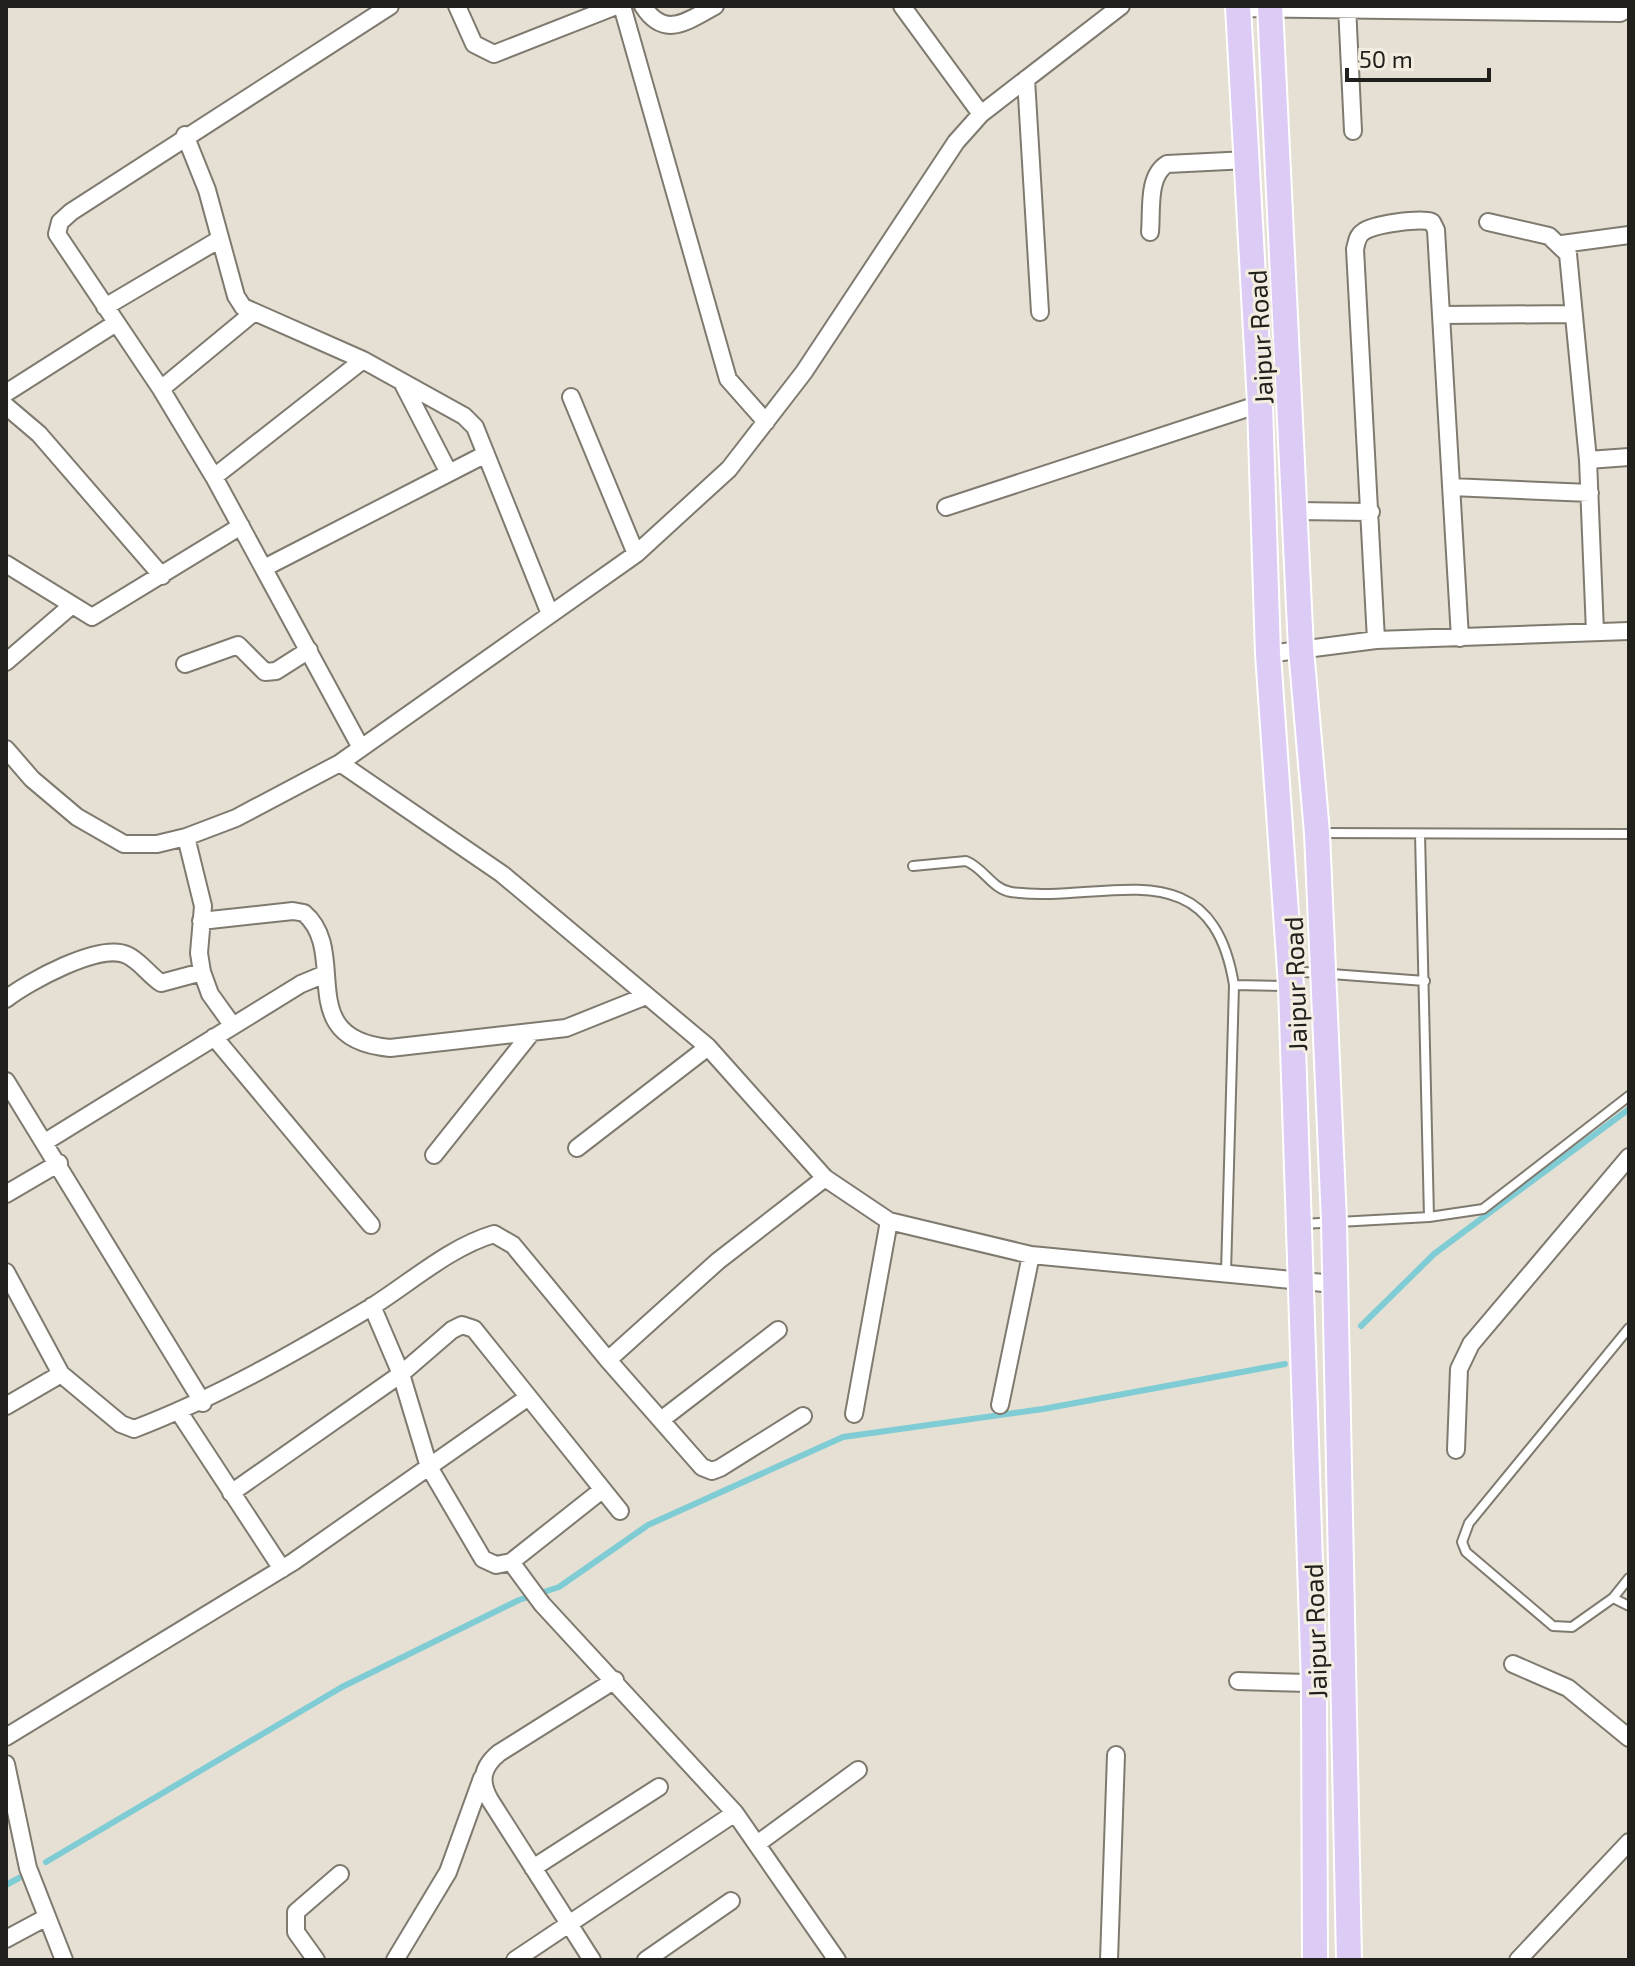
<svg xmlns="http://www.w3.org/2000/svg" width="1635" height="1966" font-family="'Exo 2',sans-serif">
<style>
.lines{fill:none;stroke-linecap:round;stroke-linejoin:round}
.stream{stroke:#7fccd5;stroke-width:6}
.lane-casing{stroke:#7f7a6f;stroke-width:12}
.street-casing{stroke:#7f7a6f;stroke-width:20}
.primary-casing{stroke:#fff;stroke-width:28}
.lane{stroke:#fff;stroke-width:8}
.street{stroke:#fff;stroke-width:16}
.primary{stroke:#dccbf4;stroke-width:24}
.labels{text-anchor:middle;stroke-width:6;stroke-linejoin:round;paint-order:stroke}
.street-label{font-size:26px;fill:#22201c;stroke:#f2ede0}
</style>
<rect width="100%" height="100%" fill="#e5e0d3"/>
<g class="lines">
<!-- stream -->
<path class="stream" d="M1361 1326 1434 1254 1629 1109
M46 1862 342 1687 519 1600 559 1587 648 1525 843 1437 1043 1409 1285 1364
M6 1885 19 1878"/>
<defs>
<path id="lane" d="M1318 833 1629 834
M1420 834 1429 1217
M913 866 966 861C984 868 992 889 1011 892 1105 905 1211 844 1234 985L1226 1273
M1291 971 1425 981
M1234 985 1289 986
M1302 1224 1429 1217 1483 1209 1629 1096
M1629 1328 1469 1523 1462 1542 1466 1552 1553 1626 1572 1627 1613 1598 1629 1606
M1613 1598 1629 1578"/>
<path id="street" d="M457 6 474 44 494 54 616 6
M622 6 728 379 766 422
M643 6C664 39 686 22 715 6
M902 6 981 114
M1347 6 1353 131
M1238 8 1620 13 1629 8
M1026 79 1040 312
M185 135 207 190 236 296 243 307 363 360 464 416 475 427 550 614
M1488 222 1549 236 1568 254 1588 460 1595 632
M1150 232C1152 211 1147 176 1167 164L1248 160
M1562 244 1629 235
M105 307 220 239
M1441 315 1574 314
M402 382 449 473
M161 389 253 313
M6 393 116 323
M571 397 636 554
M6 406 39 434 162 576
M1588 460 1629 457
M214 477 363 360
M1451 487 1590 493
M946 507 1260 404
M1295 511 1371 512
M6 564 92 617 241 526
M264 568 486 454
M1376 640 1355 249C1357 242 1357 236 1363 232 1373 224 1420 218 1432 222L1436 230 1460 638
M1268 654 1376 640 1629 631
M6 662 71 606
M185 664 238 645 265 672 276 671 309 650
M360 746 214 477 161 389 57 234 60 222 71 212 390 6
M6 749 32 779 77 817 124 844H157L186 837 236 818 340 763 636 554 729 469 804 372 956 142 981 114 1121 6
M340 763 502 874 708 1047 825 1178 889 1221 1031 1255 1334 1284
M186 837 203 906 199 953 202 972 210 994 233 1026
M201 921 293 911 304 913C351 953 291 1039 390 1048L566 1028 646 996
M6 999C28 982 100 942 127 955 140 961 149 975 161 983L202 972
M214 1037 371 1225
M6 1081 203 1403
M45 1142 301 984 325 974
M577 1148 708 1047
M434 1155 532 1032
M6 1194 59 1163
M6 1272 61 1374
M372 1306 401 1374 429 1467 483 1559 496 1565 511 1562 602 1490
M608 1360 718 1261 825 1178
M1000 1405 1031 1255
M6 1406 61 1374 121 1424 134 1429C218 1397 296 1352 373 1306 411 1282 450 1247 494 1234L513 1245 608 1360 702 1467 712 1471 720 1468 803 1416
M179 1412 282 1569
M854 1414 889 1221
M661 1420 778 1330
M1456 1450 1459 1369 1471 1344 1629 1157
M231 1493 401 1374 452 1330 462 1325 474 1329 620 1511
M511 1562 542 1604 735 1813
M1513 1664 1568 1688 1629 1738
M1238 1681 1346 1684
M6 1737 293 1562 527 1398
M6 1764 28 1868 64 1960
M757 1844 858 1770
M533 1868 659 1787
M6 1939 47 1917
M316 1960 296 1932V1912L340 1874
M395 1960 448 1872 482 1778
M515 1960 735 1813 837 1960
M592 1960 490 1800C479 1781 482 1767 499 1753L615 1680
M646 1960 731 1901
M1109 1960 1116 1755
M1518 1960 1629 1842"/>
<path id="primary" d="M1238 6 1260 404 1268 654 1291 986 1314 1685 1315 1960
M1270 6 1301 649 1317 833 1334 1221 1349 1960"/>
</defs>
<!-- lane casing -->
<use href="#lane" class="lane-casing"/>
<!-- street casing -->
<use href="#street" class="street-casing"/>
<!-- primary casing -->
<use href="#primary" class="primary-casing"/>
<!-- lane -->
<use href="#lane" class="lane"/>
<!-- street -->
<use href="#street" class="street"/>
<!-- primary -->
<use href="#primary" class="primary"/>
</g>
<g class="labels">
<!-- street labels -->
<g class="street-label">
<text transform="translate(1261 337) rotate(-93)" y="9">Jaipur Road</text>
<text transform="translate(1296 984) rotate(-92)" y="9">Jaipur Road</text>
<text transform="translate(1316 1631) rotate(-92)" y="9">Jaipur Road</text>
</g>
</g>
<!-- border -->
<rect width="1635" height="1966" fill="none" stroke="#22201c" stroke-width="16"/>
<!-- scale -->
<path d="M1347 68v12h142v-12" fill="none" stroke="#22201c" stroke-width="4"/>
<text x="1359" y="68" font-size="24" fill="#22201c" stroke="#f2ede0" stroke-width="6" paint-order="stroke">50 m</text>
</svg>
